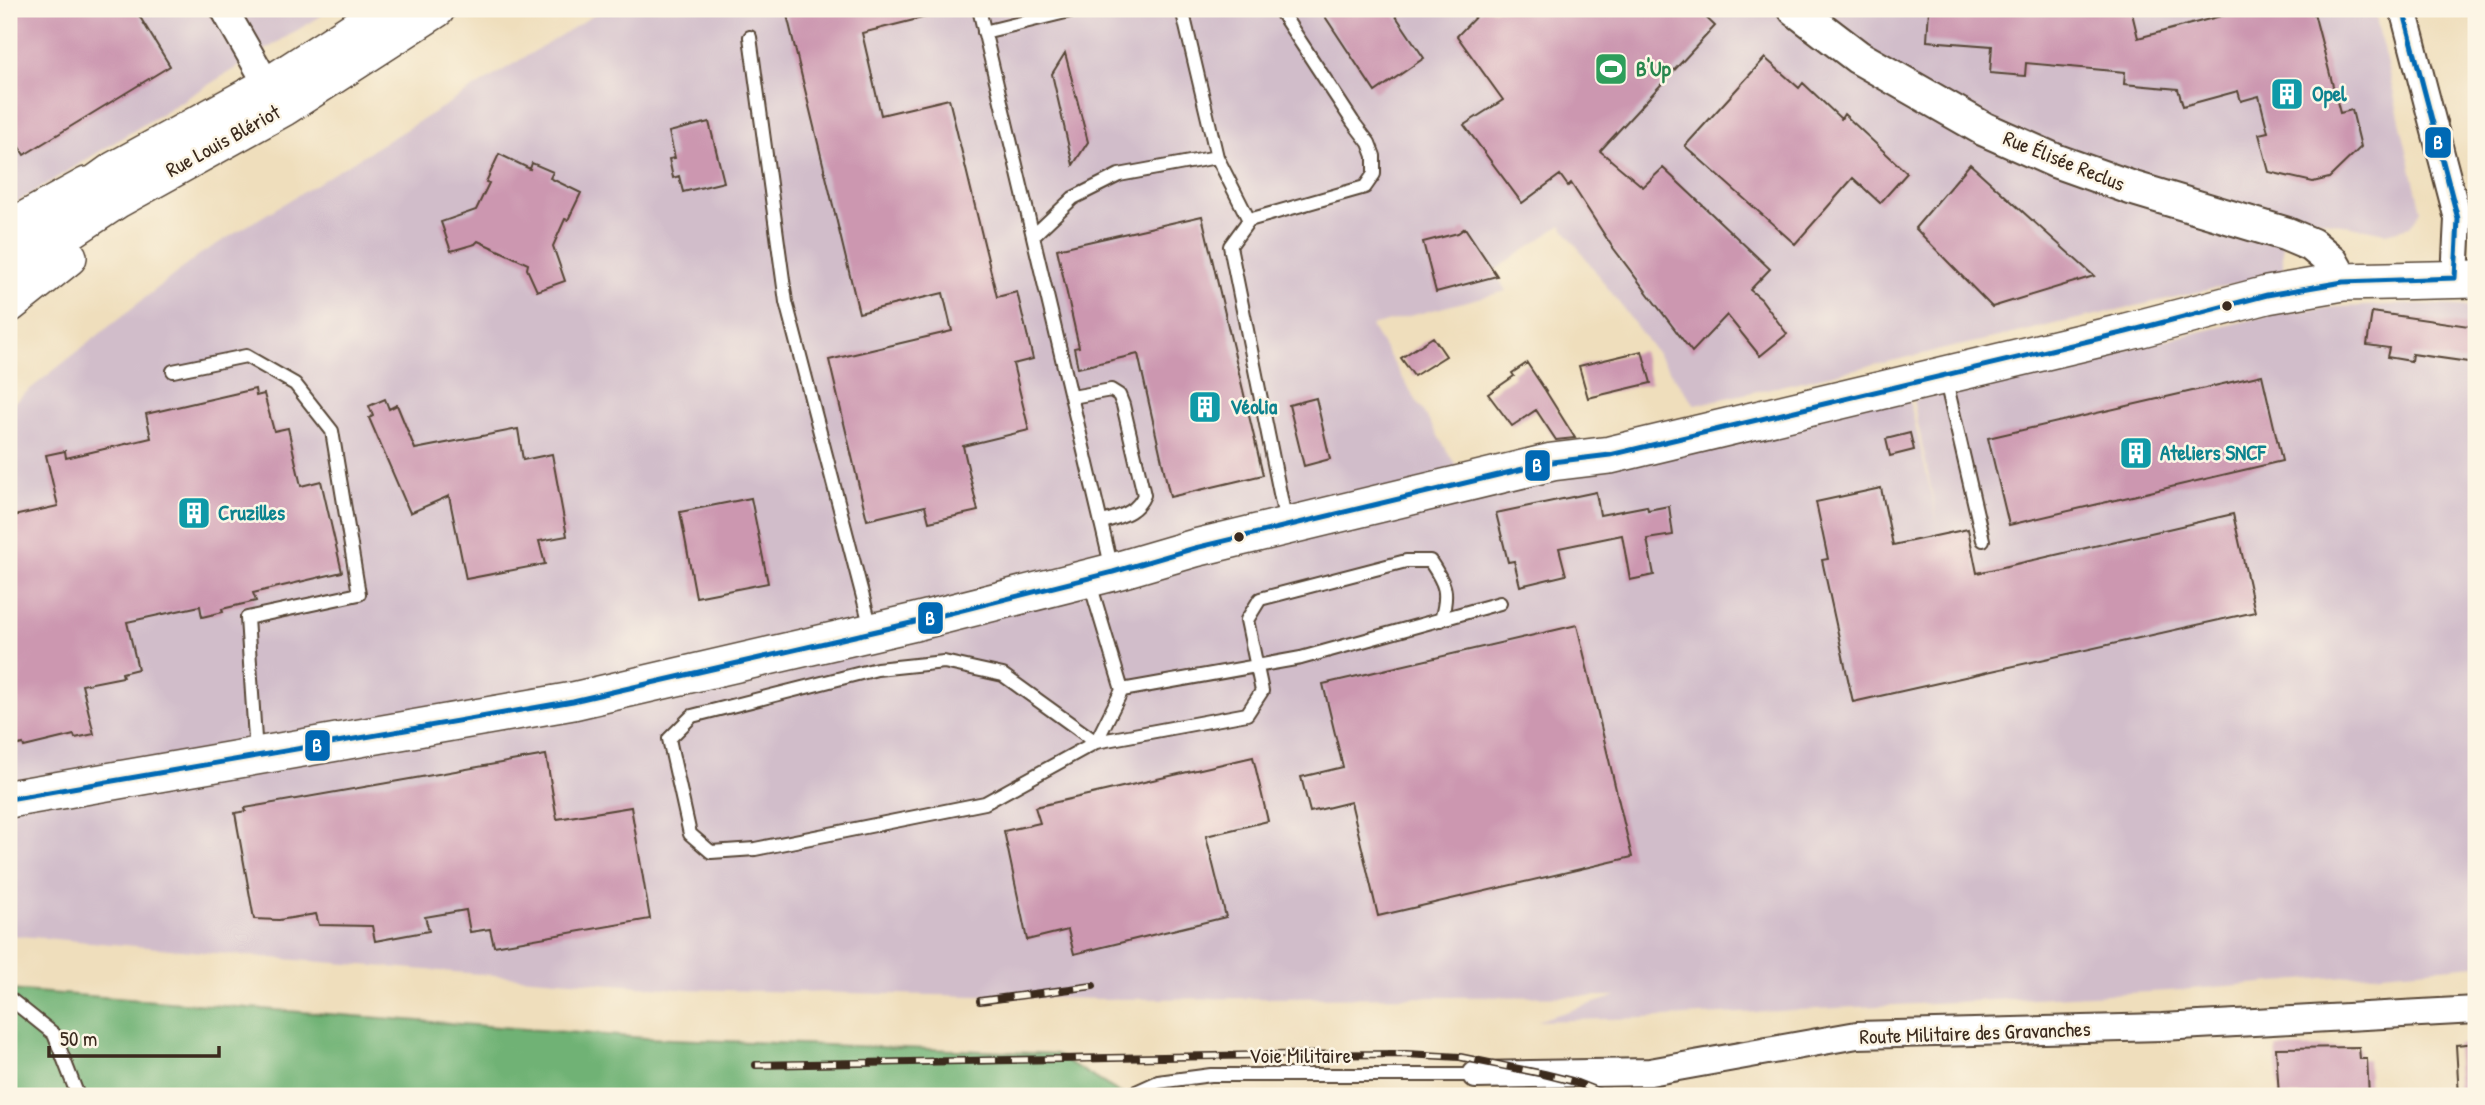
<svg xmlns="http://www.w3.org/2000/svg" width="2485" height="1105" font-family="'Patrick Hand',sans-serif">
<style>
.industrial{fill:#d1bdca}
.forest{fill:#70b274;stroke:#566e49;stroke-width:2}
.building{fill:#cc97b0}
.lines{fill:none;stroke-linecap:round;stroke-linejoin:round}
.service-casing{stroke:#564536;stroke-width:16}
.minor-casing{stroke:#564536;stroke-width:30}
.tertiary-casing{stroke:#564536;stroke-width:37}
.secondary-casing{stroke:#564536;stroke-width:40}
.service{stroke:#fff;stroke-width:12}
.minor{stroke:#fff;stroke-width:26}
.tertiary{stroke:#fff;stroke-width:33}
.secondary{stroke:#fff;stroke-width:37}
.rail-casing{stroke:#3b2a1e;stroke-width:8}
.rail{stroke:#fcf5e5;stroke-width:5;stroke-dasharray:16;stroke-linecap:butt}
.bus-1-casing{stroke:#fcf5e5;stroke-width:10}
.bus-1{stroke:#0069b4;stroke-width:5}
.bus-dot{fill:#3b2a1e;stroke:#fcf5e5;stroke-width:2.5}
.labels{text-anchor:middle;stroke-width:5;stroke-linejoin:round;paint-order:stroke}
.leisure-label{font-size:21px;font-weight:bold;fill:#27864d;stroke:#fcf5e5;text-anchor:start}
.culture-label{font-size:21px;font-weight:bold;fill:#0d838f;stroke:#fcf5e5;text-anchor:start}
.street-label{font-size:21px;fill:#3b2a1e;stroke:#fcf5e5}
.line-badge{stroke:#fcf5e5;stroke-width:2.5}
.badge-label{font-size:19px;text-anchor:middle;font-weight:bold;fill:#fff}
</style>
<rect width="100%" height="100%" fill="#fcf5e5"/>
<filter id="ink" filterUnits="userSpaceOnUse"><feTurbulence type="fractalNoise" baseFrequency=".0143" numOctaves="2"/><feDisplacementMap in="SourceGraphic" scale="14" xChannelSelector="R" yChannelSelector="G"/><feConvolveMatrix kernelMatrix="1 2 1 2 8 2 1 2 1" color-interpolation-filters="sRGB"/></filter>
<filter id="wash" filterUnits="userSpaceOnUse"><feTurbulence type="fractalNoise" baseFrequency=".00686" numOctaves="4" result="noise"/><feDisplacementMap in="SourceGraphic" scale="28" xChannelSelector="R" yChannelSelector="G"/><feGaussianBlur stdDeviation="1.57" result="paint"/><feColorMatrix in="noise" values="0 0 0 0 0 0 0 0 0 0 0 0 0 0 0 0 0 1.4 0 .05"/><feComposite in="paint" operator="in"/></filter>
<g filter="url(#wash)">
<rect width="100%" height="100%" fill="#efdebc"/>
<!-- industrial -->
<path class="industrial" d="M9 9H332L9 207Z
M604 9H2374L2421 211 2410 227 2385 233 2283 212V273L1695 405 1561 225 1494 271 1506 291 1371 326 1466 482 1905 380 1940 533 1913 400 2275 314 2338 307 2418 304 2476 307V965L2168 991 1643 1018 1536 1021 1617 996 1098 999 678 989 296 960 9 935V406L199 255Z"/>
<!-- forest -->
<path class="forest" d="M9 990 646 1038 1055 1054 1125 1096H9Z"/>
<g id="blocks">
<!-- building -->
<path class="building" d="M9 9H135L170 66 24 155 9 131Z
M813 9H933L934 15 862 33 881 115 949 99 997 297 1017 292 1033 359 1013 364 1029 430 963 446 978 511 929 522 925 506 867 520 829 360 952 331 943 293 859 313 787 15Z
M1320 9H1391L1424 58 1375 92Z
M1483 9H1697L1715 26 1600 151 1643 187 1663 168 1770 269 1750 290 1761 299 1787 334 1760 356 1727 315 1692 352 1611 245 1571 183 1568 186 1560 175 1522 203 1464 125 1503 100 1457 36Z
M1929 9H2131L2138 38 2236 12 2235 9H2313L2340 113 2352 110 2361 147 2329 178 2313 182 2269 172 2259 134 2268 132 2259 96 2241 101 2238 91 2183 106 2178 89 2124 84 2125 72 2026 63 2025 76 1990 73 1992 46 1927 41Z
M1065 53 1088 142 1073 165 1052 74Z
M1765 58 1799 88 1803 83 1841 119 1844 114 1907 173 1880 203 1853 178 1795 244 1685 146Z
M709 122 724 182 683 192 679 176 673 178 669 159 675 158 669 132Z
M499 154 530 169 532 163 553 172 550 178 581 193 568 220 565 219 553 246 565 281 537 291 527 269 528 264 478 241 475 244 451 251 441 222 476 210 489 183 486 182Z
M1970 164 2094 276 1992 307 1915 228Z
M1202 216 1263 475 1170 497 1138 354 1078 368 1074 348 1079 347 1057 249Z
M1465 228 1497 276 1436 292 1423 242 1458 233Z
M2372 312 2476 327V363L2412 354 2411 361 2387 357 2389 348 2367 345Z
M1433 337 1446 356 1414 376 1401 358Z
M1642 351 1651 383 1588 398 1579 366Z
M1527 363 1545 390 1575 438 1556 440 1536 410 1512 426 1488 394 1514 376 1512 373Z
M2262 375 2282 461 2009 525 1988 438Z
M255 389 256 396 264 394 274 431 288 428 301 486 321 481 342 572 253 593 256 601 222 609 223 612 202 617 200 606 127 622 138 669 122 673 123 677 82 685 94 734 75 738 74 735 24 747 23 744 9 747V517L58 506 46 455 65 451 66 458 151 438 146 414Z
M1316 398 1330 459 1304 466 1289 405Z
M385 399 389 409 397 405 415 449 518 429 523 460 552 454 567 536 539 541 545 564 466 579 449 496 410 513 369 418 373 416 369 406Z
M1910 433 1914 450 1890 456 1886 439Z
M1881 488 1893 545 1968 529 1977 573 2233 514 2255 612 1853 702 1822 560 1828 559 1816 502Z
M1596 492 1600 515 1647 506 1648 510 1669 506 1673 535 1647 539 1654 575 1630 580 1622 535 1559 548 1566 575 1520 586 1514 561 1508 562 1496 513Z
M751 498 768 583 696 597 680 512Z
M1577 625 1632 857 1378 916 1351 802 1310 812 1301 777 1343 767 1323 684Z
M546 755 557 819 631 807 650 919 494 946 490 929 470 932 466 910 425 917 429 931 375 941 372 926 319 925 316 914 279 920 254 919 235 813 246 811 245 808Z
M1253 757 1268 821 1206 836 1226 917 1074 954 1068 930 1027 940 1004 831 1040 823 1035 807Z
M2476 1043V1096H2459L2456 1045Z
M2359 1047 2360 1059H2367L2369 1096H2279L2276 1048Z"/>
</g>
</g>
<g filter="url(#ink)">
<use href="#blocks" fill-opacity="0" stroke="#564536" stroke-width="2"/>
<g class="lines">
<defs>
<path id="service" d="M979 9 1112 569
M1182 9 1217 157
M1279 9 1353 122 1369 143 1374 156V174L1365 187 1249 220 1230 246 1286 523
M984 32 1078 9
M750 37 786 302 871 628
M1034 235 1073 198 1119 175 1217 157 1249 220
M173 371 246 356 295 384 332 431 359 594 247 618 256 754
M1945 377 1983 540
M1072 397 1111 390 1119 395 1123 405 1144 495C1136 514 1119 516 1101 523
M1089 580 1122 690 1096 742 985 803 755 849 711 852 690 834 669 739 692 716 877 669 944 662 1003 675 1096 742 1247 714 1262 691 1247 620 1260 599 1406 561H1430C1446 585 1449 592 1441 620
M1122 690 1301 658 1500 603
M9 998 54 1034 78 1096
M1127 1096 1158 1082 1211 1075H1476"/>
<path id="minor" d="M224 9 268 86
M2403 9 2458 219 2455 278
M1476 1075 1650 1072 1857 1035 2162 1027 2476 1010"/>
<path id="tertiary" d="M1795 9 1858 57 1984 129 2056 161 2132 188 2286 234 2312 245 2331 261 2343 282"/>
<path id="secondary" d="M69 203 115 170 268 86 387 9
M9 229 87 186
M9 271 116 200 284 107 436 9
M9 304 68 257
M9 799 573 701 911 623 1113 572 1195 548 1552 462 1610 455 2126 332 2267 295 2343 282 2476 279"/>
</defs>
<!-- service casing -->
<use href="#service" class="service-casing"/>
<!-- minor casing -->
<use href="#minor" class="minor-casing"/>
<!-- tertiary casing -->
<use href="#tertiary" class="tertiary-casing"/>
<!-- secondary casing -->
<use href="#secondary" class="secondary-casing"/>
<!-- service -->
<use href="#service" class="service"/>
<!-- minor -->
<use href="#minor" class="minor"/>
<!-- tertiary -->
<use href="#tertiary" class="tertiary"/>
<!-- secondary -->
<use href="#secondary" class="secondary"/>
<defs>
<path id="rail" d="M980 1001 1093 986
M756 1065 1265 1055 1406 1054 1460 1057 1544 1074 1572 1081 1610 1096"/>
</defs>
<!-- rail casing -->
<use href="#rail" class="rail-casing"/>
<!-- rail -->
<use href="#rail" class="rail"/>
<defs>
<path id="bus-1" d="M2403 9 2458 219 2455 278
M9 799 573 701 911 623 1113 572 1195 548 1552 462 1610 455 2126 332 2267 295 2343 282 2455 278"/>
</defs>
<!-- bus-1 casing -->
<use href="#bus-1" class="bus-1-casing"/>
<!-- bus-1 -->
<use href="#bus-1" class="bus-1"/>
</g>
</g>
<!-- icons -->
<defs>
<symbol id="stadium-square" viewBox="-11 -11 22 22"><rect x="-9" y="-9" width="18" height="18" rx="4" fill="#2e9e5b" stroke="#fcf5e5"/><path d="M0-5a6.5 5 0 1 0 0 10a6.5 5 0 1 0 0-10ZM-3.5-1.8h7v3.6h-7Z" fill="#fff"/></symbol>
<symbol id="building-square" viewBox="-11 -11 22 22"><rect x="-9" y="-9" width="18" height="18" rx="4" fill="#0f9aa8" stroke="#fcf5e5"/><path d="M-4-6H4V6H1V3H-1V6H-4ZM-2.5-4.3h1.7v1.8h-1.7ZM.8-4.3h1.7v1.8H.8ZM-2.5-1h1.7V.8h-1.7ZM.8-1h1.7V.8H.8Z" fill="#fff"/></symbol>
</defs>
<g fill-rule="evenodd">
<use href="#stadium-square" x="1592" y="50" width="38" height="38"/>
<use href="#building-square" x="2268" y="75" width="38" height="38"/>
<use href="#building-square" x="1186" y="388" width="38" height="38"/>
<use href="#building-square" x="2117" y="434" width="38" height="38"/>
<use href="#building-square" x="175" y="494" width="38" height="38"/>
</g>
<!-- markers -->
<g class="bus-dot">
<circle cx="2227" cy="306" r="6"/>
<circle cx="1239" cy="537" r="6"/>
</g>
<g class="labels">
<!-- leisure labels -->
<g class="leisure-label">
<text x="1636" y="76">B'Up</text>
</g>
<!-- culture labels -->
<g class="culture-label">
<text x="2312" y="101">Opel</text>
<text x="1230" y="414">Véolia</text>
<text x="2160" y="460">Ateliers SNCF</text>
<text x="218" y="520">Cruzilles</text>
</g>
<!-- street labels -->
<g class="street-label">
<text transform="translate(223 141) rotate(-29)" y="7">Rue Louis Blériot</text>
<text transform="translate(2064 161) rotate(22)" y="7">Rue Élisée Reclus</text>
<text transform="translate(1975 1033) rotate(-2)" y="7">Route Militaire des Gravanches</text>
<text x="1300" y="1063">Voie Militaire</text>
</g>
</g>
<g class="line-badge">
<rect x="2424" y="126" width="28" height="33" rx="7" fill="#0069b4"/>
<rect x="1524" y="449" width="27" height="33" rx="7" fill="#0069b4"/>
<rect x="917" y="601" width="27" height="34" rx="7" fill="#0069b4"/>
<rect x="304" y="729" width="27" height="33" rx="7" fill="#0069b4"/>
</g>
<g class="badge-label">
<text x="2438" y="149">B</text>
<text x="1537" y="472">B</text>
<text x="930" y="625">B</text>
<text x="317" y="752">B</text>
</g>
<!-- margin -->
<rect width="2485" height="1105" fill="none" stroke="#fcf5e5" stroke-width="35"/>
<!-- scale -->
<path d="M49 1046v10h170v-10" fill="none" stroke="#3b2a1e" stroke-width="3.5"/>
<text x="60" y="1046" font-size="21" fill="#3b2a1e" stroke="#fcf5e5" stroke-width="5" paint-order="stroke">50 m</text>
</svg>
